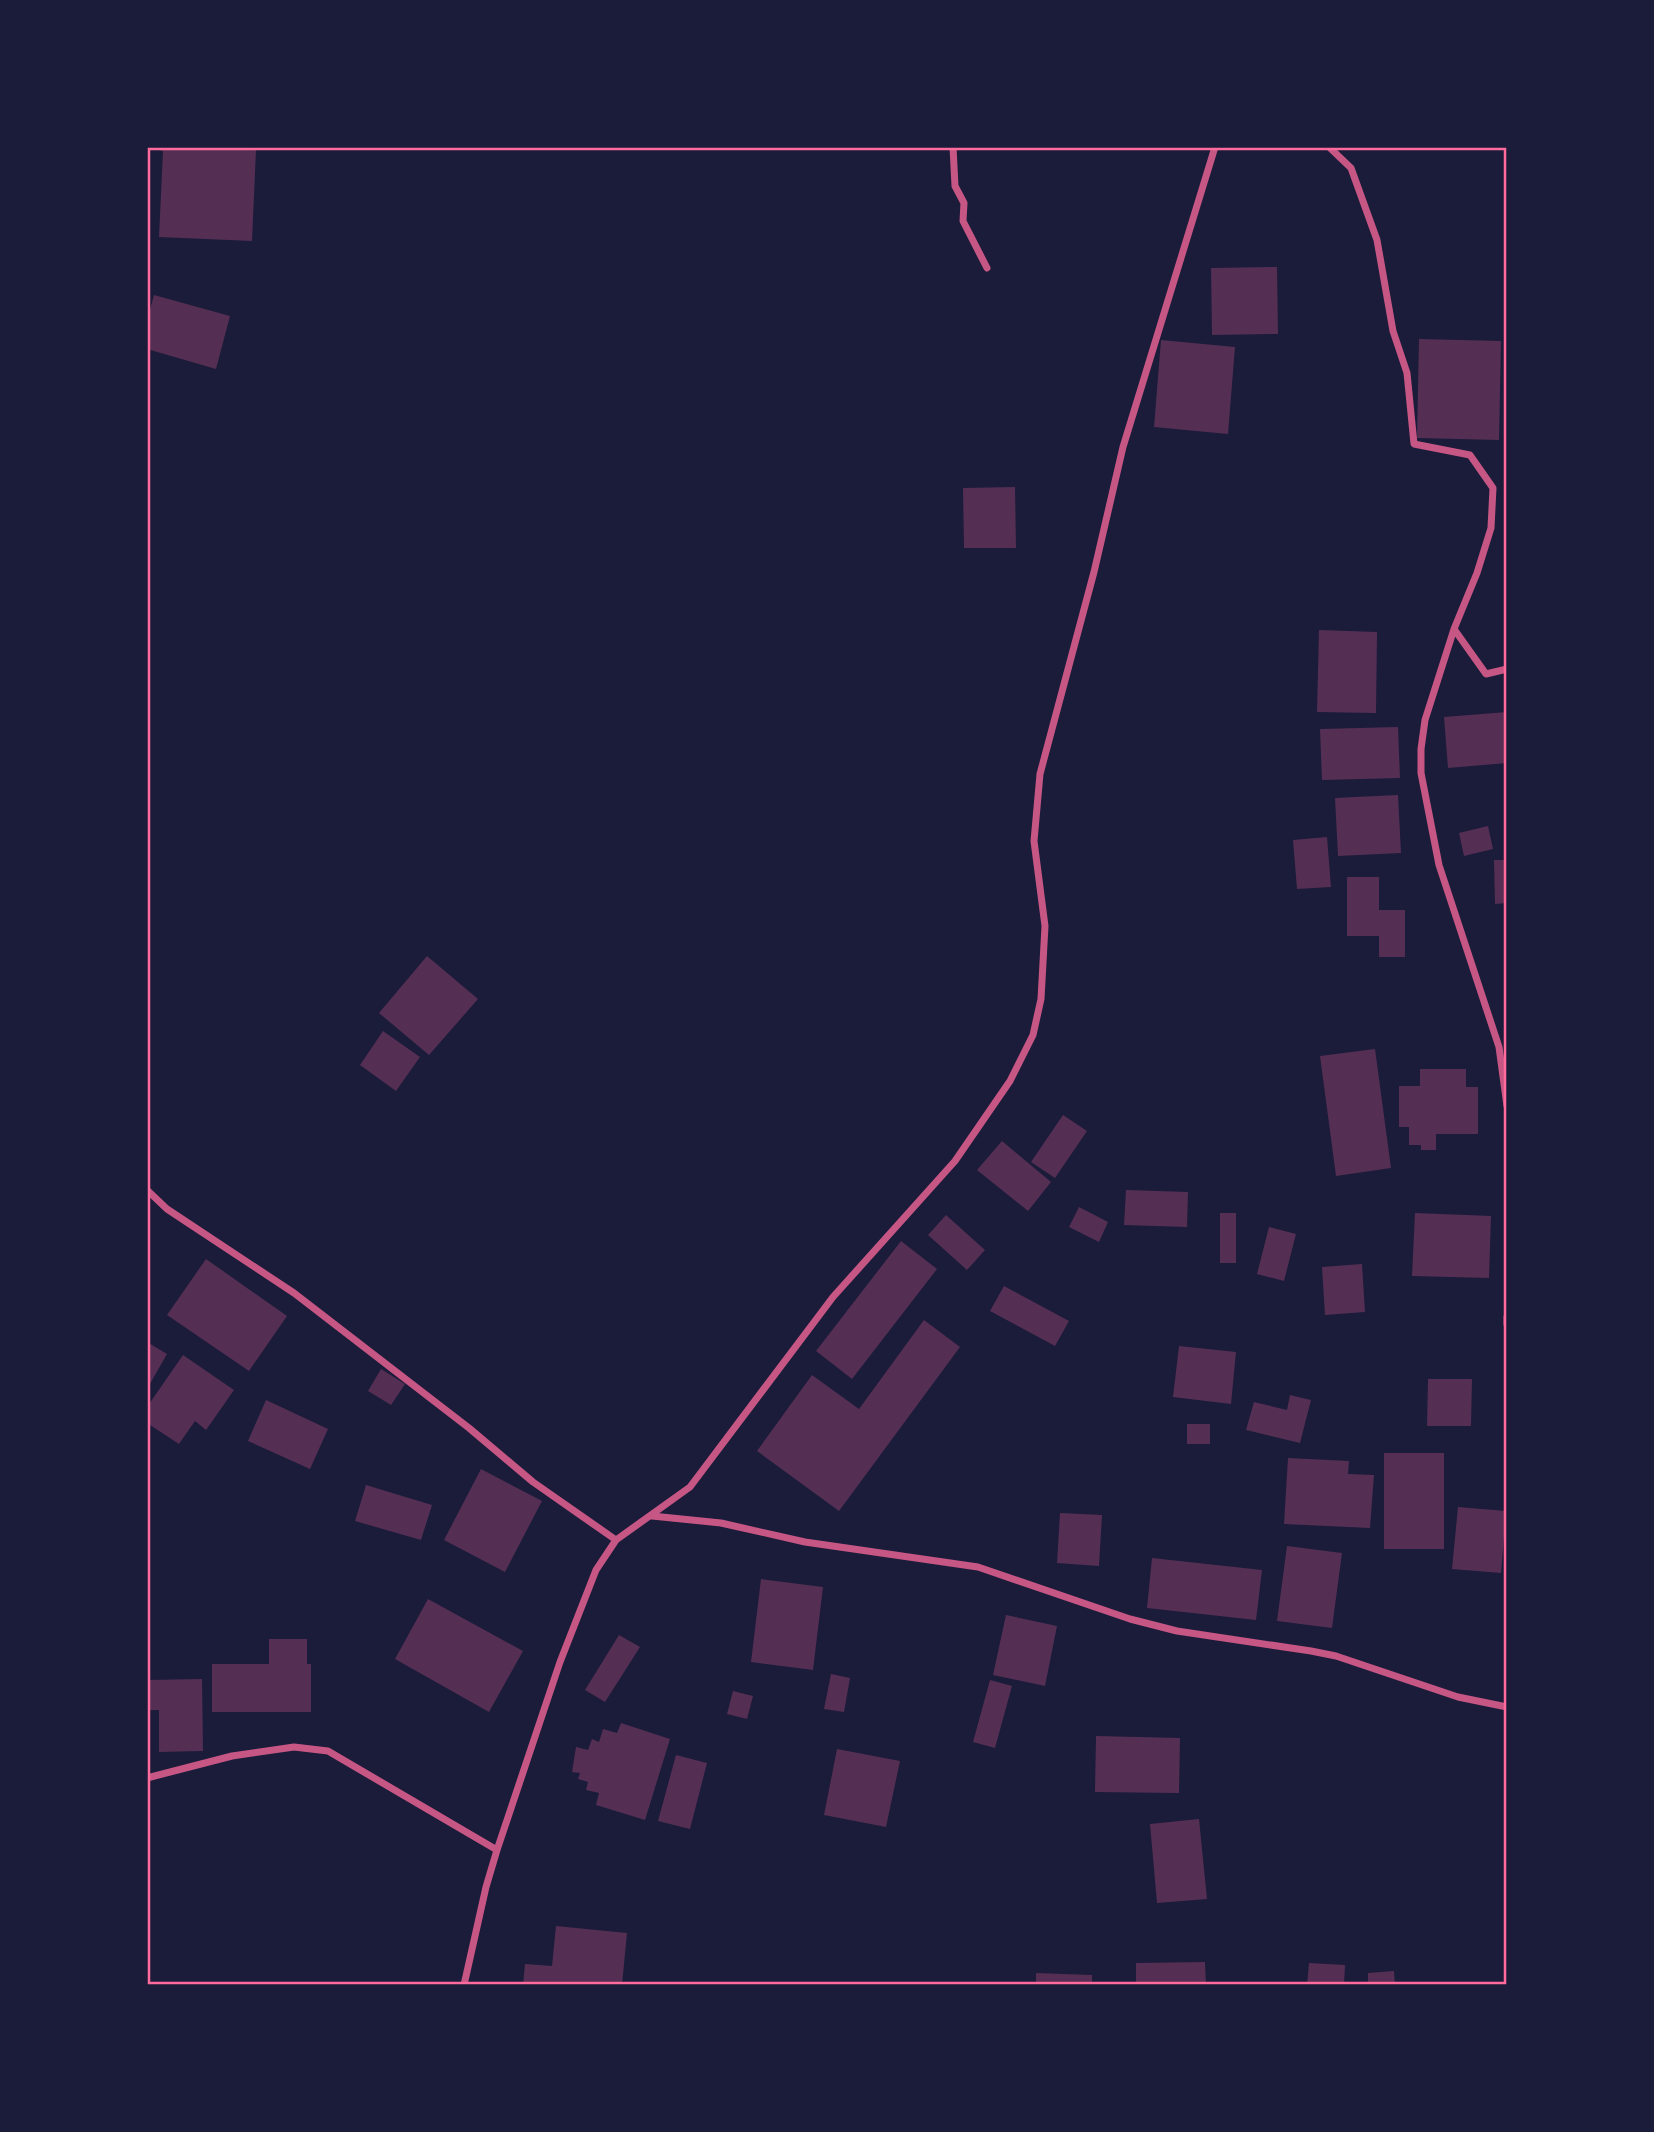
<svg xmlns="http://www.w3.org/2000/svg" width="1654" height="2132" font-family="'DejaVu Sans',sans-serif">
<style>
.building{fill:#542f53}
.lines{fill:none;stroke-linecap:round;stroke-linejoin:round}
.minor{stroke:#c65784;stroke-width:7}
.neatline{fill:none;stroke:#ff6b9d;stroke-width:2.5}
</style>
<rect width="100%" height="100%" fill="#1b1b3a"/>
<!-- building -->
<path class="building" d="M147 147 256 150 252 241 159 237 163 151Z
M1277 267 1278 334 1212 335 1211 268Z
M154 295 230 316 216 369 147 349V321Z
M1419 339 1501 341 1499 440 1417 438Z
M1161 340 1235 347 1228 434 1154 427Z
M1015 487 1016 548H964L963 488Z
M1319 630 1377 632 1376 713 1317 712Z
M1507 712V763L1448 768 1444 717Z
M1398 727 1400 778 1322 780 1320 729Z
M1398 795 1401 853 1338 856 1335 798Z
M1488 826 1493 849 1464 856 1459 833Z
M1327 837 1331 887 1297 889 1293 840Z
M1494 860H1507V903L1495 904Z
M1347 877H1379V910H1405V957H1379V936H1347Z
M427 956 478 999 429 1055 379 1013Z
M383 1031 420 1057 396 1091 360 1065Z
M1375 1049 1391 1168 1336 1176 1320 1056Z
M1420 1069H1466V1087H1478V1134H1436V1150H1421V1145H1409V1127H1399V1086H1420Z
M1063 1115 1087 1131 1055 1178 1031 1162Z
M1002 1141 1051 1182 1028 1211 977 1170Z
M1126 1190 1188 1192 1187 1227 1124 1225Z
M1079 1207 1108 1222 1099 1242 1069 1227Z
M1220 1213H1236V1263H1220Z
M1415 1213 1491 1216 1489 1278 1412 1276Z
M946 1215 985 1250 967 1270 928 1235Z
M1269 1227 1296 1234 1284 1281 1257 1274Z
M901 1241 937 1269 852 1379 816 1351Z
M206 1259 287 1316 249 1371 167 1315Z
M1362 1264 1365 1312 1325 1315 1322 1267Z
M1004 1286 1069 1321 1055 1346 990 1311Z
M924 1320 960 1347 839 1511 757 1451 812 1375 859 1409Z
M147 1342 167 1354 147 1389Z
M1179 1346 1236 1352 1231 1404 1173 1397Z
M183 1355 234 1390 206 1430 195 1421 179 1444 147 1423V1407Z
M381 1369 405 1384 391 1405 368 1391Z
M1428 1379H1472L1471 1426H1427Z
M1290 1395 1311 1400 1300 1443 1246 1430 1254 1402 1287 1410Z
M266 1400 328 1429 310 1469 248 1441Z
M1187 1424H1210V1444H1187Z
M1384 1453H1444V1549H1384Z
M1288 1458 1349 1461 1348 1474 1374 1475 1370 1528 1284 1524Z
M481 1469 542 1501 505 1572 444 1540Z
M366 1485 432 1505 421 1540 355 1521Z
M1458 1507 1506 1511 1501 1573 1452 1569Z
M1060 1513 1102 1515 1099 1566 1057 1563Z
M1287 1546 1342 1553 1332 1628 1277 1621Z
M1152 1558 1262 1570 1256 1620 1147 1608Z
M761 1579 823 1587 813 1670 751 1662Z
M428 1599 523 1651 489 1712 395 1659Z
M1006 1615 1057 1626 1045 1686 993 1675Z
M619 1635 640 1647 605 1702 585 1690Z
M269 1639H307V1664H311V1712H212V1664H269Z
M831 1674 850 1678 844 1712 824 1709Z
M202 1679 203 1751 159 1752V1710H147V1680Z
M990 1680 1012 1686 995 1748 973 1742Z
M733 1691 753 1696 747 1719 727 1714Z
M621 1723 670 1739 645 1820 596 1805 599 1793 586 1790 588 1782 578 1779 580 1773 572 1772 576 1747 588 1750 592 1739 599 1742 603 1729 617 1733Z
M1096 1736 1180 1738 1179 1793 1095 1792Z
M837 1749 900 1761 886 1827 824 1815Z
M676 1755 707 1763 690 1829 658 1821Z
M1199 1819 1207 1899 1157 1903 1150 1824Z
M556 1926 627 1933 622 1985H523L525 1964 552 1966Z
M1205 1962 1206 1985H1136V1963Z
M1309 1963 1345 1965 1344 1985H1307Z
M1394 1971 1395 1985H1368V1973Z
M1036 1973 1092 1975V1985H1036Z"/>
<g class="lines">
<!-- minor -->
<path class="minor" d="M953 147 955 186 964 203 963 221 987 268
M1329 147 1351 168 1377 240 1393 331 1407 373 1414 444 1470 455 1493 488 1491 528 1477 573 1454 629 1486 674 1507 669
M1454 629 1425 720 1421 749V773L1439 865 1499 1047 1507 1106
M147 1190 167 1209 294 1293 469 1428 533 1482 616 1540
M1507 1317V1324
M652 1516 721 1523 805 1542 978 1567 1130 1619 1177 1631 1311 1651 1336 1656 1458 1697 1507 1707
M147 1778 232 1756 294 1747 328 1751 497 1850
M464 1985 486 1887 497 1850 560 1662 596 1570 616 1540 690 1487 833 1297 955 1161 1010 1081 1033 1035 1041 999 1045 926 1034 841 1040 774 1094 572 1123 447 1215 147"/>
</g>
<!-- border -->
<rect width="1654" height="2132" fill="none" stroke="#1b1b3a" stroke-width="298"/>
<rect x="149" y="149" width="1356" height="1834" class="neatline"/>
</svg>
